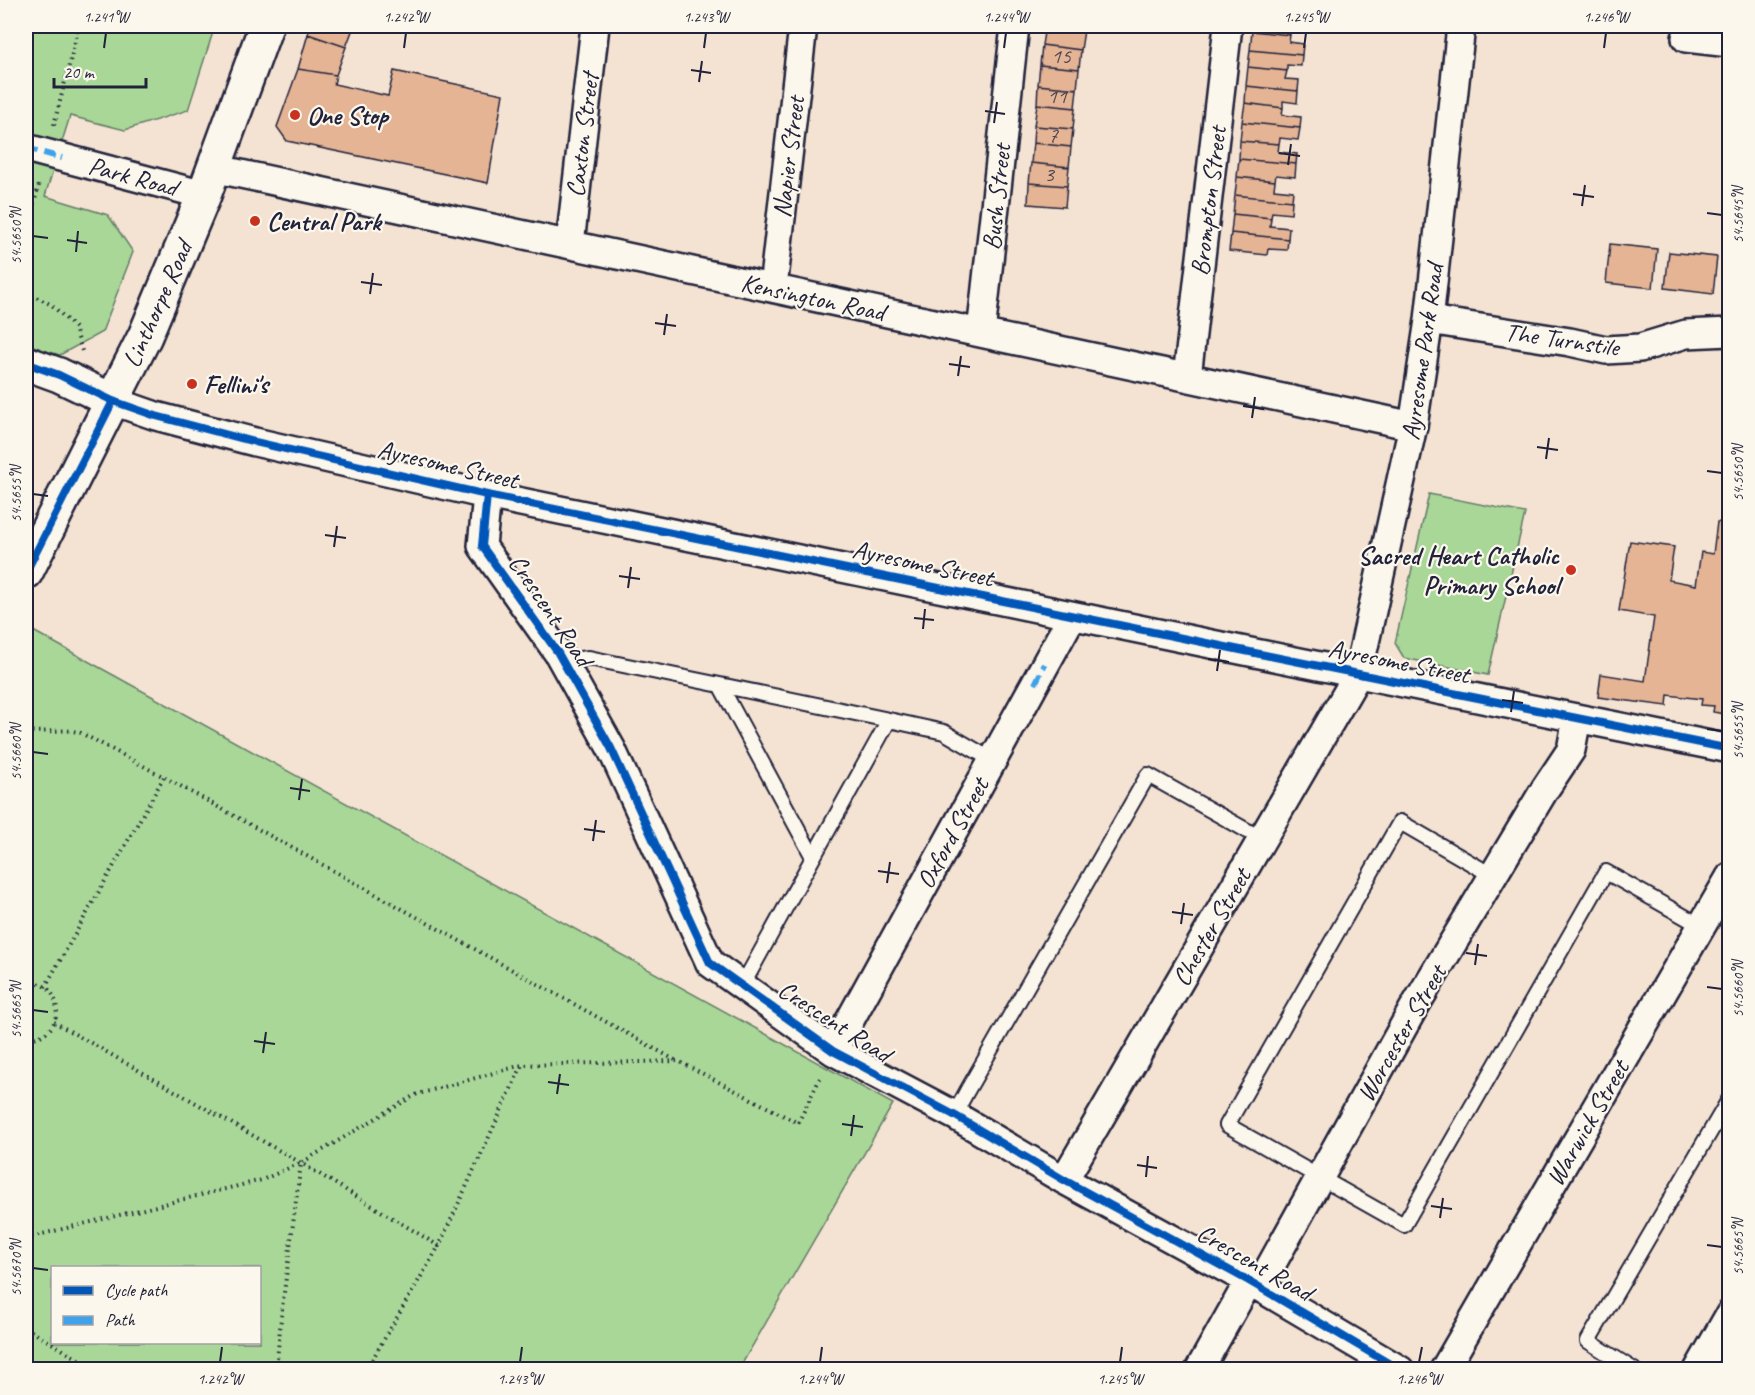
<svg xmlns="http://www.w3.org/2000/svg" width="1755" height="1395" font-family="Caveat,sans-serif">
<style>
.green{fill:#a8d797;stroke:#657c69;stroke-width:1.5;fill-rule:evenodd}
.building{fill:#e4b495;stroke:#22223b;stroke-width:1.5}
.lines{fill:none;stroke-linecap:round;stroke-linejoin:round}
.lane-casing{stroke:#22223b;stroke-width:18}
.street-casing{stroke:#22223b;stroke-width:32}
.secondary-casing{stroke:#22223b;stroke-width:38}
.path{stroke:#22223b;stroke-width:4;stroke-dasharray:1.5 4.5;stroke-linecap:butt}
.lane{stroke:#fbf7ec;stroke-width:14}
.street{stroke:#fbf7ec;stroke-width:27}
.secondary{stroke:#fbf7ec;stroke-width:33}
.quiet{stroke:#3ea2ec;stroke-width:6;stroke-dasharray:12 6;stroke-linecap:butt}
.cycleway-casing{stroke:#fbf7ec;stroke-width:11}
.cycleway{stroke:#0057b8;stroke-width:8}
.ticks{fill:none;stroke:#22223b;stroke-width:2}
.poi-dot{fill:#c8321e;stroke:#fbf7ec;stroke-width:2}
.labels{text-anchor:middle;stroke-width:4.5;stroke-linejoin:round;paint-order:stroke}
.number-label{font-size:22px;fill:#524652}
.poi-label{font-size:26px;font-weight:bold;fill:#22223b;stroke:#fbf7ec;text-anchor:start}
.street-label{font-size:26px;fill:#22223b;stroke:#fbf7ec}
.neatline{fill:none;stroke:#22223b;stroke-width:2}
.ticks-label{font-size:15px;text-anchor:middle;fill:#22223b}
</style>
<rect width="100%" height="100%" fill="#f4e3d2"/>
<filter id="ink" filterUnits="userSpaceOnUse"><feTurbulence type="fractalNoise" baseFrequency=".0167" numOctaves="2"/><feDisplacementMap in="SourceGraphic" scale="12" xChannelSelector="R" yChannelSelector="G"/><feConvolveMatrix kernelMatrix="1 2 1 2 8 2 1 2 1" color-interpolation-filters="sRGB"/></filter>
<g filter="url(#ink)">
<!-- green -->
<path class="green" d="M26 26H215L188 110 125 130 70 116 45 196 108 215 133 252 102 332 60 355 26 345Z
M1429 494 1525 513 1488 675 1404 658 1395 643Z
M26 627 893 1104 739 1369H26ZM52 1268H260V1342H52Z"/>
<!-- building -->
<path class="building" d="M311 26H354L346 47 308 34Z
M1045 26H1084V30Z
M1045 26 1084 30 1081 50 1042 45Z
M1253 26H1305L1304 29 1291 28 1290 35 1252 31Z
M1252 31 1290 35 1289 42 1303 44 1302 55 1250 50Z
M308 34 346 47 336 75 298 69Z
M1042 45 1081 50 1079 69 1040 65Z
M1250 50 1302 55 1301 66 1287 65V71L1248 67Z
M1040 65 1079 69 1077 89 1038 85Z
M1248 67 1287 71 1285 79 1299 80 1298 91 1246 86Z
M298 69 336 75 334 84 388 96 394 71 503 94 488 183 287 141 277 127Z
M1038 85 1077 89 1075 108 1037 104Z
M1246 86 1298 91 1297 103 1283 101V108L1245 103Z
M1245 103 1283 108 1282 115 1301 117 1300 128 1242 122Z
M1037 104 1075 108 1073 129 1034 126Z
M1242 122 1300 128 1298 140 1280 138 1279 144 1240 141Z
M1034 126 1073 129 1071 147 1033 143Z
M1240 141 1279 144 1278 152 1297 154 1296 164 1239 159Z
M1033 143 1071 147 1069 167 1031 163Z
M1239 159 1296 164 1295 177 1276 175 1275 181 1237 177Z
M1031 163 1069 167 1067 186 1029 183Z
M1237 177 1275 181 1274 189 1293 191 1292 201 1235 195Z
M1029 183 1067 186 1065 207 1028 204Z
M1235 195 1292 201 1291 214 1272 212 1271 218 1233 214Z
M1233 214 1271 218 1270 226 1289 228 1288 239 1231 233Z
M1231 233 1288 239 1287 250 1268 249 1267 255 1229 251Z
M1610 244 1657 249 1653 288 1606 283Z
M1669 252 1717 257 1713 294 1665 288Z
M1717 522 1730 524V715L1713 712 1714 706 1701 705 1702 699 1668 695 1667 706 1598 697 1601 674 1645 681 1654 617 1619 611 1630 541 1674 547 1669 580 1696 585 1701 552 1713 554Z"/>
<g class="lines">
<defs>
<path id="lane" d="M562 661 589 658 720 685
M889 720 944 732 992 760
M1493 876 1400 822 1227 1125 1404 1225 1606 872 1701 926
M742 986 889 720 720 685 813 857
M954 1115 967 1091 1148 775 1262 839
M1634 1370 1588 1341 1730 1098"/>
<path id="street" d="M1686 38 1730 43
M26 148 204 195
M213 168 1413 426
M570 244 595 26
M773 288 803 26
M1429 320 1570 342 1606 350 1640 348 1686 334 1730 332
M981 333 1015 26
M1187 377 1228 26
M113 401 156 416 255 442 487 495 1255 653 1730 749
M487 495 482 546 558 653 611 748 710 963 833 1051 954 1115 1064 1180 1249 1281 1400 1370
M833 1051 1072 616
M1064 1180 1358 674 1413 426 1429 320 1461 26
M1259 1287 1412 1011 1545 789 1571 750 1577 718
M1199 1370 1249 1281
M1444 1370 1730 877
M1698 1370 1730 1314"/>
<path id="secondary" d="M26 363 59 375 113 401
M26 572 145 336 204 195 266 26"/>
</defs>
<!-- lane casing -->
<use href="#lane" class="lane-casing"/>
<!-- street casing -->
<use href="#street" class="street-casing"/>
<!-- secondary casing -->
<use href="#secondary" class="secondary-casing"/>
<!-- path -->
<path class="path" d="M54 125 79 26
M26 233 40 181
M26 292 52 305 75 328 82 351
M26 731C45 734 62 727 81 733L164 777 675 1060
M26 982C68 980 66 1041 26 1038
M45 987 164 777
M54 1022 301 1163 439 1246 522 1065
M26 1238 262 1180 300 1163
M26 1328 97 1370
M276 1370 282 1308 301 1163 415 1095 522 1065 678 1061 798 1123 821 1076
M366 1370 439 1246"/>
<!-- lane -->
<use href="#lane" class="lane"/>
<!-- street -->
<use href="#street" class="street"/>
<!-- secondary -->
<use href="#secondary" class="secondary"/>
<!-- quiet -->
<path class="quiet" d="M26 148 62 158
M1035 684 1045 664"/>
<defs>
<path id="cycleway" d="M26 363 59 375 113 401 156 416 255 442 487 495 1255 653 1730 749
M487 495 482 546 558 653 611 748 710 963 833 1051 954 1115 1064 1180 1249 1281 1400 1370
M26 572 113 401"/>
</defs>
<!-- cycleway casing -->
<use href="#cycleway" class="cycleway-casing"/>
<!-- cycleway -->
<use href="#cycleway" class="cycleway"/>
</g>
</g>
<!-- ticks -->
<path class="ticks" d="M104 48 106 33M404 48 406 33M704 48 706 33M1004 48 1006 33M1304 48 1306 33M1604 48 1606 33M691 70 711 73M699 82 702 61M985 111 1005 114M994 123 997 102M1279 153 1300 156M1288 165 1291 144M1573 194 1594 197M1582 206 1585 185M1707 213 1722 215M33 236 48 238M67 240 87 243M76 252 78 231M361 282 382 285M370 294 373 273M655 323 676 326M664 335 667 314M949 364 970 367M958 376 961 356M1243 406 1264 409M1252 418 1255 397M1537 447 1558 450M1546 459 1549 438M1707 471 1722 473M33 494 48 496M325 535 346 538M334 547 337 526M619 576 640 579M628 588 631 567M914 618 934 620M923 629 925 609M1208 659 1229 662M1217 671 1220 650M1502 700 1523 703M1511 712 1514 691M1707 729 1722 731M33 752 48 754M290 788 310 791M299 800 302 779M584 829 605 832M593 841 596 820M878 871 899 874M887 883 890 862M1172 912 1193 915M1181 924 1184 903M1466 953 1487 956M1475 965 1478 944M1707 987 1722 989M33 1010 48 1012M254 1041 275 1044M263 1053 266 1032M548 1082 569 1085M557 1094 560 1074M842 1124 863 1127M851 1136 854 1115M1137 1165 1157 1168M1146 1177 1148 1156M1431 1206 1452 1209M1440 1218 1443 1198M1707 1245 1722 1247M33 1268 48 1270M220 1362 222 1347M520 1362 522 1347M820 1362 822 1347M1120 1362 1122 1347M1419 1362 1422 1347"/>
<!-- markers -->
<g class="poi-dot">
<circle cx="295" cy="115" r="6"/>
<circle cx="255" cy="221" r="6"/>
<circle cx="192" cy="384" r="6"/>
<circle cx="1571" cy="570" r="6"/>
</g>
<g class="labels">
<!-- number labels -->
<g class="number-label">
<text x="1061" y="63">15</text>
<text x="1057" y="103">11</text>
<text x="1053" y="142">7</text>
<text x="1049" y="181">3</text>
</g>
<!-- poi labels -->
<g class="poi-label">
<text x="307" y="124">One Stop</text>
<text x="267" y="230">Central Park</text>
<text x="204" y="393">Fellini's</text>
<text x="1559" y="564" text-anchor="end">Sacred Heart Catholic<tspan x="1559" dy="30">Primary School</tspan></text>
</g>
<!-- street labels -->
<g class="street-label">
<text transform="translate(582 135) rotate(-83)" y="9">Caxton Street</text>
<text transform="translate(788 157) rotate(-83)" y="9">Napier Street</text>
<text transform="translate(133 176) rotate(15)" y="9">Park Road</text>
<text transform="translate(996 197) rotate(-84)" y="9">Bush Street</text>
<text transform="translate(1208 201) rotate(-83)" y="9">Brompton Street</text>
<text transform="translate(813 297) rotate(12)" y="9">Kensington Road</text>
<text transform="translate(157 304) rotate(-66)" y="9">Linthorpe Road</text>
<text transform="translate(1562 339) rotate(8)" y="9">The Turnstile</text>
<text transform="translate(1422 352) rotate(-82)" y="9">Ayresome Park Road</text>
<text transform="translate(448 464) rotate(13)" y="9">Ayresome Street</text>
<text transform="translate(923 563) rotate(12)" y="9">Ayresome Street</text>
<text transform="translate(551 610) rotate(56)" y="9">Crescent Road</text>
<text transform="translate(1399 661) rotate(11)" y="9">Ayresome Street</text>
<text transform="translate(952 833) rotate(-61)" y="9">Oxford Street</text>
<text transform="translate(1211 927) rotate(-60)" y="9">Chester Street</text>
<text transform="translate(835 1021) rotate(33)" y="9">Crescent Road</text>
<text transform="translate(1401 1033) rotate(-60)" y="9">Worcester Street</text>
<text transform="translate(1587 1123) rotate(-60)" y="9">Warwick Street</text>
<text transform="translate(1255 1262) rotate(30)" y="9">Crescent Road</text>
</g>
</g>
<!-- margin -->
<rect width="1755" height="1395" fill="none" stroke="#fbf7ec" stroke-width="66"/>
<!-- legend -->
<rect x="51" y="1266" width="210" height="78" fill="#fbf7ec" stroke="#a4a2a5" stroke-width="1.5"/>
<rect x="63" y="1286" width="30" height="9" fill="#0057b8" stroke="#a4a2a5" stroke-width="1.5"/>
<text x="105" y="1296" font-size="18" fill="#22223b">Cycle path</text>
<rect x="63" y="1316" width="30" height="9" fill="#3ea2ec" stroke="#a4a2a5" stroke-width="1.5"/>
<text x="105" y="1326" font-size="18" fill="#22223b">Path</text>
<!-- scale -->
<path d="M54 78v9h92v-9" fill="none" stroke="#22223b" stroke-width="3"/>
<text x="63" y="78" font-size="18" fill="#22223b" stroke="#fbf7ec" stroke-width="4.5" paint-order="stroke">20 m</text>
<rect x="33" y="33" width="1689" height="1329" class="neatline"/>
<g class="ticks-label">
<text x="106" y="22">1.241°W</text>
<text x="406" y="22">1.242°W</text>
<text x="706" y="22">1.243°W</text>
<text x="1006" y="22">1.244°W</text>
<text x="1306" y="22">1.245°W</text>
<text x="1606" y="22">1.246°W</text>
<text transform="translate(1738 215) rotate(-90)" y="5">54.5645°N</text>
<text transform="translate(16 236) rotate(-90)" y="5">54.5650°N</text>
<text transform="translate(1738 473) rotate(-90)" y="5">54.5650°N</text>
<text transform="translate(16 494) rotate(-90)" y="5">54.5655°N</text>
<text transform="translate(1738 731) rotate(-90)" y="5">54.5655°N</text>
<text transform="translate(16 752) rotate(-90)" y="5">54.5660°N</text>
<text transform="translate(1738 989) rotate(-90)" y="5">54.5660°N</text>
<text transform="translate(16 1010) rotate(-90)" y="5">54.5665°N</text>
<text transform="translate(1738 1247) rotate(-90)" y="5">54.5665°N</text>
<text transform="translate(16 1268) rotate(-90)" y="5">54.5670°N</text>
<text x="220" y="1384">1.242°W</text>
<text x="520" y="1384">1.243°W</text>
<text x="820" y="1384">1.244°W</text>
<text x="1120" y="1384">1.245°W</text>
<text x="1419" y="1384">1.246°W</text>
</g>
</svg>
